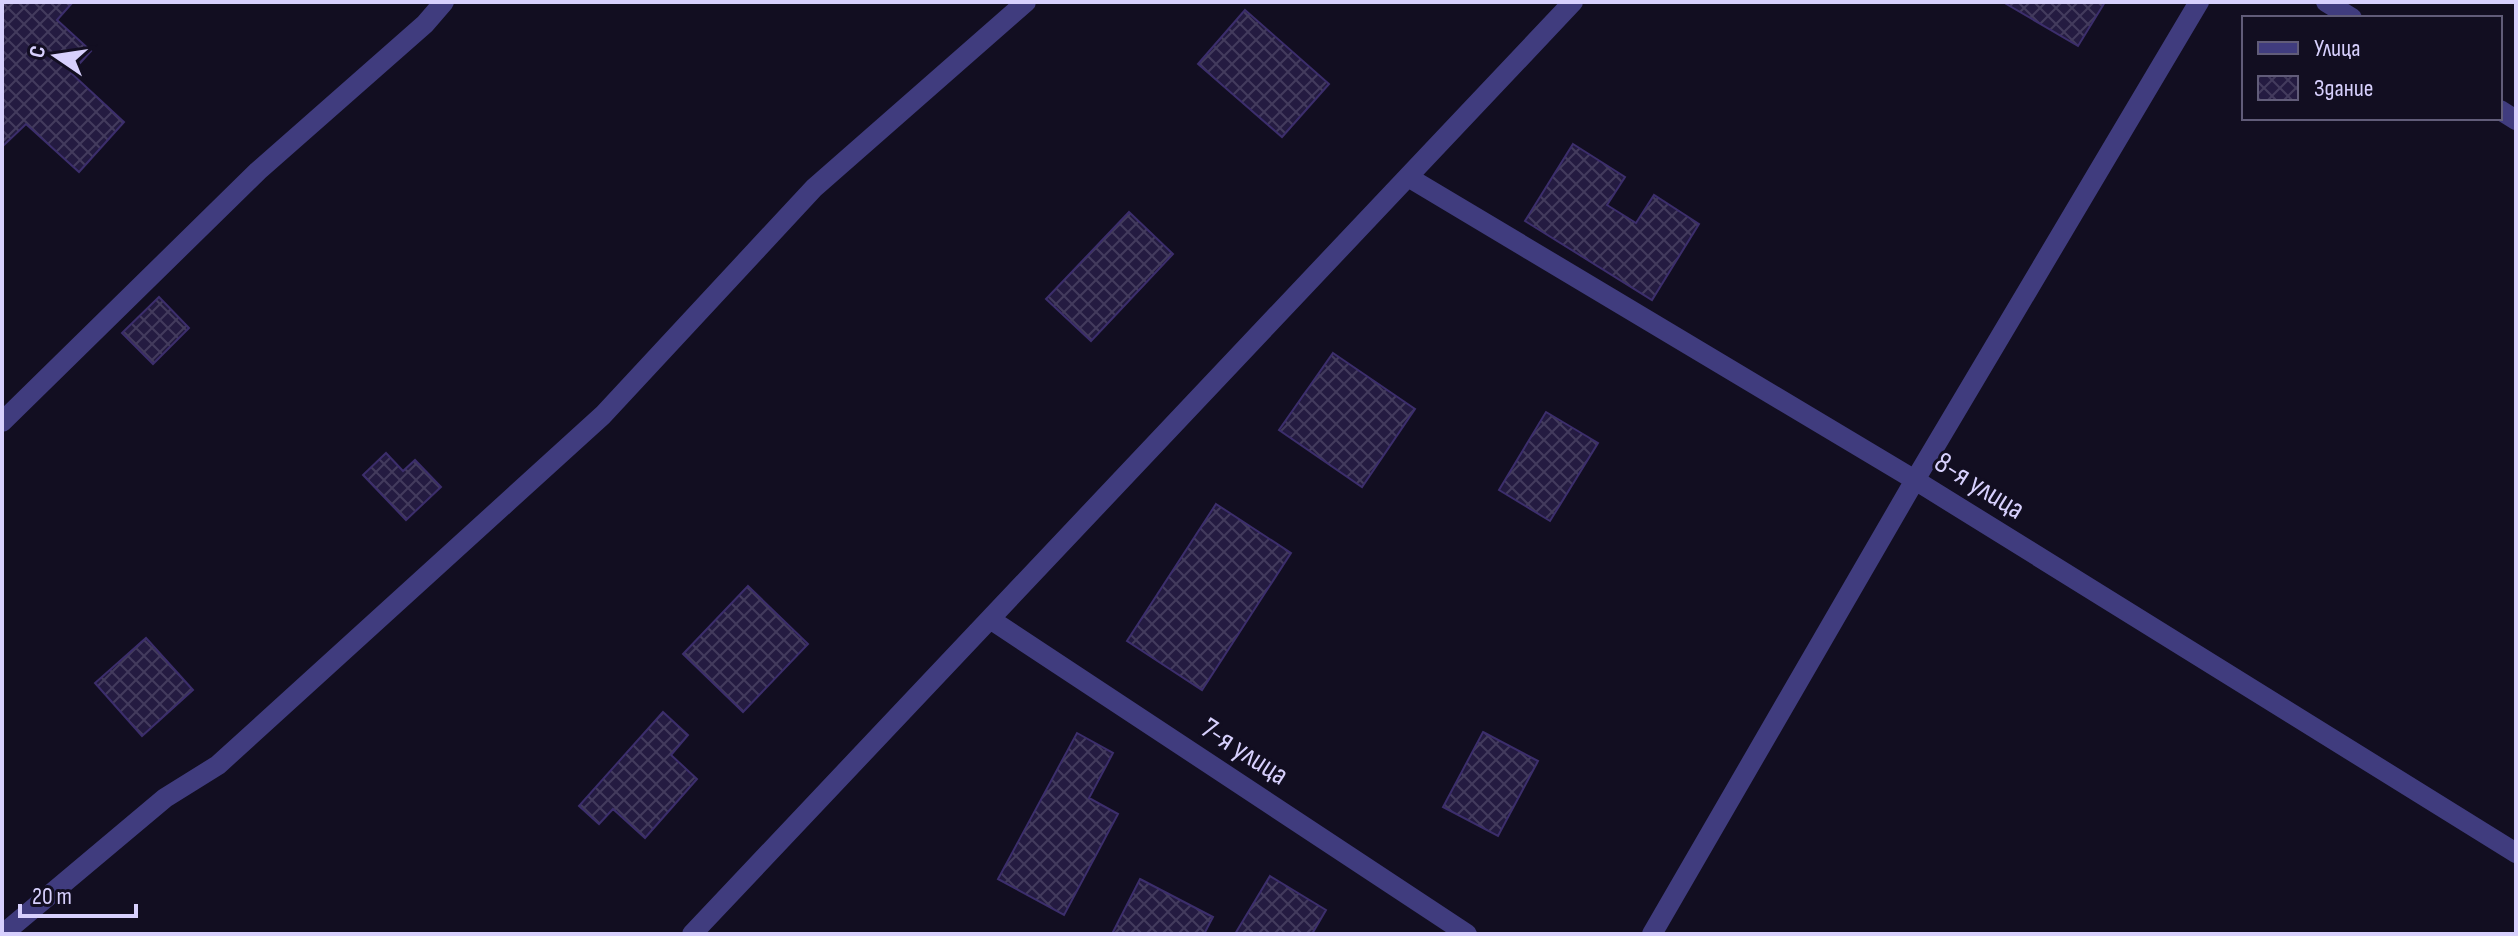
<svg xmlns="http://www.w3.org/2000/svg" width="2518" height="936" font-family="'Sofia Sans Condensed',sans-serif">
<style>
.building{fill:url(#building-cross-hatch);stroke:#3c2e6c;stroke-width:2}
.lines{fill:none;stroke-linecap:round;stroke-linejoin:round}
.street{stroke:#403c7e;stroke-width:20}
.labels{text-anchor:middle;stroke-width:6;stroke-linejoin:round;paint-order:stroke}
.street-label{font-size:30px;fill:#d7d0fd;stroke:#120e21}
</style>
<defs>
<pattern id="building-cross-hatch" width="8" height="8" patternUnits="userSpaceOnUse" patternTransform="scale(2)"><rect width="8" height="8" fill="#241b41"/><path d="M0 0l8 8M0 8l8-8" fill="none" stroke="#433b5d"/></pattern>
</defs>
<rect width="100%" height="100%" fill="#120e21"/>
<!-- building -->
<path class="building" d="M2 2H73L57 20 91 51 71 73 124 122 79 172 26 124 2 147Z
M2003 2H2105L2078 46Z
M1245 10 1329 84 1282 137 1198 64Z
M1573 144 1625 177 1607 205 1636 223 1654 195 1699 224 1652 300 1525 221Z
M1129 212 1173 254 1091 341 1046 299Z
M159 297 189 328 153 364 122 333Z
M1333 353 1415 409 1362 487 1279 430Z
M1546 412 1598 443 1550 521 1499 490Z
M386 453 403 471 415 460 441 487 406 520 363 475Z
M1216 504 1291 553 1202 690 1127 641Z
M748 586 808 644 743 712 683 654Z
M146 638 193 690 142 736 95 683Z
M663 712 688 735 671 755 697 779 645 838 613 809 599 824 579 806Z
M1483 732 1538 761 1498 836 1443 807Z
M1077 733 1113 753 1089 798 1118 814 1064 915 998 879Z
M1270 876 1326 910 1312 934H1235Z
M1140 879 1213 917 1204 934H1112Z"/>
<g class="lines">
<!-- street -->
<path class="street" d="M2326 2 2352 18
M2500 110 2516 120
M1408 177 1915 480 2516 853
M2 422 258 171 425 24 444 2
M990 619 1467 934
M3 934 165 798 218 765 603 415 814 188 1026 2
M692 934 1573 2
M1652 934 1915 480 2199 2"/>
</g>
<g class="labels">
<!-- street labels -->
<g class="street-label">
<text transform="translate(1980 485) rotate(32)" y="10">8-я улица</text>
<text transform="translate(1245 751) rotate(33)" y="10">7-я улица</text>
</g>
</g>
<!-- border -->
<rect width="2518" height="936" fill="none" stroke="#d7d0fd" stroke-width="8"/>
<!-- legend -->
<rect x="2242" y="16" width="260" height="104" fill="#120e21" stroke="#615c79" stroke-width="2"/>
<rect x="2258" y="42" width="40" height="12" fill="#403c7e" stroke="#615c79" stroke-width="2"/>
<text x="2314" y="56" font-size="24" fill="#d7d0fd">Улица</text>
<rect x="2258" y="76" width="40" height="24" fill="url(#building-cross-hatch)" stroke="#615c79" stroke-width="2"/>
<text x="2314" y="96" font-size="24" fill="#d7d0fd">Здание</text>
<!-- north arrow -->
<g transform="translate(56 56) rotate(283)" stroke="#120e21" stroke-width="6" paint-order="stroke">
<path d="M0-6L14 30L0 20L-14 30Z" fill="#d7d0fd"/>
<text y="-12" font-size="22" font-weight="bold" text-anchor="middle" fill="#d7d0fd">С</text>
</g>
<!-- scale -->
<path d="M20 904v12h116v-12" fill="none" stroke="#d7d0fd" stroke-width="4"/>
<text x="32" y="904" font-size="24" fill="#d7d0fd" stroke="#120e21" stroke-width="6" paint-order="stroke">20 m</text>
</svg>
